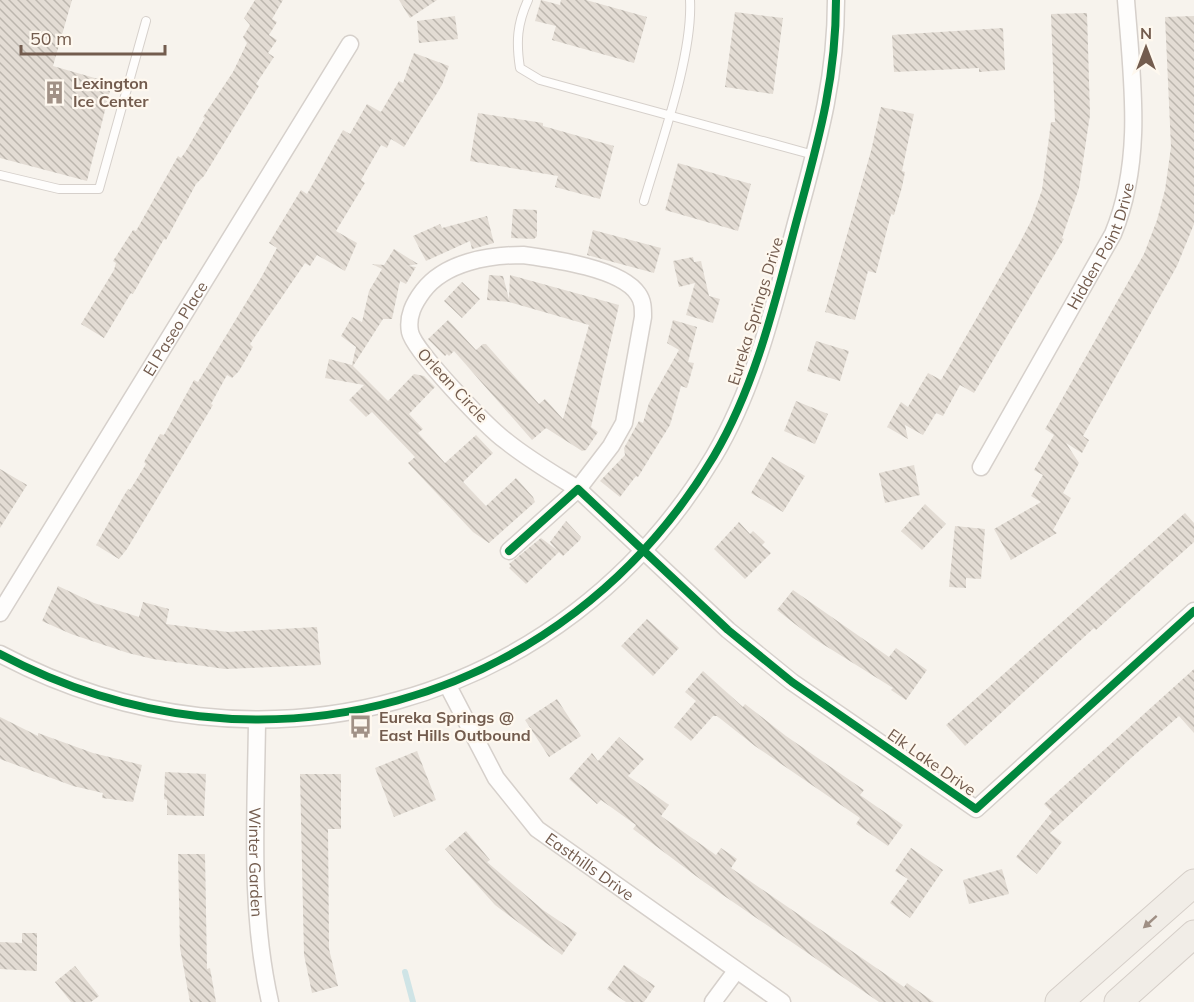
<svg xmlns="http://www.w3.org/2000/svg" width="1194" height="1002" font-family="Mulish,sans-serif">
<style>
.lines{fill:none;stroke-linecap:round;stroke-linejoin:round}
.stream{stroke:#cfe4e6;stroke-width:6}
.building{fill:url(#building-back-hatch)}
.service-casing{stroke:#d6d0cb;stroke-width:10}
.minor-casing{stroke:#d6d0cb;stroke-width:19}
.primary-casing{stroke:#d5cec8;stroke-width:29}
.service{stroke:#fefdfc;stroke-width:8}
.minor{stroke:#fefdfc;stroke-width:16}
.primary{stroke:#f1ede7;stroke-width:27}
.cycleway-casing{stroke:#fef8ef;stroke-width:11}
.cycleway{stroke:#00873e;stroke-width:8}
.oneway{fill:#9f8f84}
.labels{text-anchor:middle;stroke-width:4.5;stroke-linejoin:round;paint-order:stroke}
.poi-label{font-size:16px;font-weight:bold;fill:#735c4e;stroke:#fef8ef;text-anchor:start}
.street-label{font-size:16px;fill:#735c4e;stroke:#fef8ef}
</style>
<defs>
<pattern id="building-back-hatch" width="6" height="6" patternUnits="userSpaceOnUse" patternTransform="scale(1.5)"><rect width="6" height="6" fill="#e3dcd4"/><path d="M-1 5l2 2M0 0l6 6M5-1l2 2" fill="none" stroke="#bcb6ae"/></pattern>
</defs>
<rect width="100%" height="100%" fill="#f7f3ed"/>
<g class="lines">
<!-- stream -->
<path class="stream" d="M405 972 413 1002"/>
</g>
<!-- building -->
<path class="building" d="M0 0H72L53 66 112 83 87 181 0 158Z
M255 0H283L272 19 277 22 269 35 277 40 268 53 274 57 256 84 259 86 204 176 196 184 166 240 164 239 133 294 131 293 104 338 81 324 114 270 116 263 113 261 133 230 136 231 178 156 181 158 186 151 205 118 203 117 233 72 247 43 243 37 250 25 244 18Z
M399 0H437L410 18Z
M541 0 560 5 561 0H586L647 17 634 63 552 40 556 26 535 21Z
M735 12 783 18 773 94 725 87Z
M1087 13 1090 115 1079 188 1062 238 1064 239 974 393 960 385 943 416 936 413 923 435 905 425 908 439 887 427 901 402 908 407 928 373 941 380 1018 246 1031 221 1042 190 1051 122H1055L1051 14Z
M455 16 458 39 419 43 417 21Z
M1194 16V224L1177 266 1083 436 1089 440 1082 453 1066 443 1079 463 1063 493 1071 498 1053 530 1057 533 1011 560 994 529 1041 502 1031 496 1043 475 1034 470 1054 435 1045 429 1144 254 1157 220 1165 190 1171 147 1165 17Z
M1003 28 1005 70 979 72V68L894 72 892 35Z
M414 53 449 66 442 85 404 147 391 139 387 148 381 145 361 180 365 183 336 231 357 243 345 271 317 255 310 266 305 263 250 344 253 347 239 371 232 378 227 375 211 404 213 405 127 549 119 559 96 545 123 497 128 489 130 490 146 464 144 462 160 434 164 435 194 380 198 382 262 276 277 248 269 243 301 190 307 194 343 130 350 134 367 104 381 112 399 81 403 83Z
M881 107 914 114 902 171 905 172 902 187 894 215 891 214 876 273 868 271 855 320 825 312 871 151Z
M478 113 543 123V126L614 146 600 199 555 187 558 176 470 161Z
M678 163 751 184 738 231 665 210Z
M513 209 537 210V236L534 239 511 238Z
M487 216 494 243 472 249 470 241 426 261 413 236 440 224 442 228Z
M593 230 661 248 654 273 587 255Z
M394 249 418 264 407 266 416 267 406 284 400 281 392 319H383L353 366 388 401 414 374 424 376 435 387 409 414 423 429 418 433 445 463 476 435 493 453 463 482 486 506 516 478 533 497 535 502 489 543 473 532 408 463 415 457 372 412 366 417 349 400 364 385 325 378 329 359 352 365 356 347 341 336 352 317 362 322 369 291 382 269 372 264 384 265Z
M693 257 694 262 701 261 709 296 720 299 713 323 686 315 695 283 679 287 673 261Z
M489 275 503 276 509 299 510 275 619 305 591 427 598 432 586 450 582 451 546 428 532 440 454 351 449 356 447 354 445 356 428 339 448 320 476 350 483 344H486L539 404 545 399 563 419 589 325 509 302 487 300Z
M462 282 480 299 462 318 444 301Z
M673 320 697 327 688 362 694 363 687 388 681 386 670 425 638 477 636 476 620 497 600 481 625 455 624 448 639 421 643 423 649 403 679 350 667 343Z
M816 341 849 351 840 381 807 371Z
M796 401 828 414 815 444 784 431Z
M772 457 805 476 783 512 751 493Z
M914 465 920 495 885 503 879 473Z
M0 469 27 485 0 528Z
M925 504 946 524 922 550 901 531Z
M1185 513 1194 523V542L1096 630 1094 628 965 746 946 725Z
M566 521 581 537 580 540 563 556 559 552 526 584 509 568 511 566 509 564 541 538 557 550 550 542Z
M739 522 750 534 753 531 765 542 762 545 771 553 745 579 714 549Z
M955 526 985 529 981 579 966 578V588L949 587Z
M58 586 94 603 139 617 143 602 169 609 166 624 228 632 317 627 321 665 225 669 153 659 128 653 71 634 42 621Z
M793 590 889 657 896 648 927 670 906 700 891 690 893 688 813 638 777 610Z
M647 619 679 648 653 676 621 646Z
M1194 669V733L1179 716 1131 758 1050 833 1062 842 1037 874 1016 857 1052 812 1044 804Z
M703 671 743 707 745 704 786 736 864 790 860 795 903 825 888 846 856 824 860 818 755 746 717 716H713L691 741 674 727 696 701 685 692Z
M557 699 581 736 549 757 525 720Z
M0 717 38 736V733L93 753 142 765 133 802 102 798 103 793 73 786 0 759Z
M619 737 644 759 628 776 669 805 661 816 716 855 721 848 737 859 731 868 904 987 907 983 934 1002H879L704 882 633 829 636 825 601 800 597 804 569 779 592 753 598 761Z
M417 751 436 800 394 817 375 768Z
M165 772 206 774 204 816 167 815V800L164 799Z
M300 774H341V829H328L329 949 338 986 312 993 304 955Z
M466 831 490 860 487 862 543 910 577 933 562 955 495 905 445 849Z
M911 848 943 870 910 918 890 903 908 879 895 871Z
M178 854H205L207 969 210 968 216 1002H190L180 948Z
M1002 869 1009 894 969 904 963 880Z
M22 933H37V971L0 969V942L22 943Z
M624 965 655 986 644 1002H626L607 989Z
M75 966 99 996 91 1002H71L55 982Z"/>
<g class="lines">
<defs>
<path id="service" d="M528 0C517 24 516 42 520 68L540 80 814 155
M0 175 59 189H99L146 21
M644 201C660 146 693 56 690 0"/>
<g id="minor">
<path d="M523 255C552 259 621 268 638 294 643 301 643 308 643 317L624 423 611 446 578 489C554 474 528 459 506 441 488 428 414 351 410 332 407 316 414 303 423 291 445 262 489 255 523 255Z"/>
<path id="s1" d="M981 467 1113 234C1144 159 1132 79 1126 0"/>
<path d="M509 551 578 489 728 630 792 682 976 809 1194 611"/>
<path id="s2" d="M0 613 350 44"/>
<path d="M0 654C258 791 564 707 714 456 756 385 775 302 796 223 817 145 836 83 836 0"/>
<path id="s3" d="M448 686 496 778 537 829 782 1002"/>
<path id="s4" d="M257 721C256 815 249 909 270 1002"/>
<path d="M713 1002 736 971"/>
</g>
<path id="primary" d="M1059 1002 1194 883
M1118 1002 1194 934"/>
</defs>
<!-- service casing -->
<use href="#service" class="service-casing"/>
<!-- minor casing -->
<use href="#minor" class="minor-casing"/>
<!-- primary casing -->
<use href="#primary" class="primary-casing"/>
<!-- service -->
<use href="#service" class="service"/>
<!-- minor -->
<use href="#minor" class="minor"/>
<!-- primary -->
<use href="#primary" class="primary"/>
<defs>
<path id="cycleway" d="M509 551 578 489 728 630 792 682 976 809 1194 611
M0 654C258 791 564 707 714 456 756 385 775 302 796 223 817 145 836 83 836 0"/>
</defs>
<!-- cycleway casing -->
<use href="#cycleway" class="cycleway-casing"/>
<!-- cycleway -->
<use href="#cycleway" class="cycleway"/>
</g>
<!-- one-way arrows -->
<defs><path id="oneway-solid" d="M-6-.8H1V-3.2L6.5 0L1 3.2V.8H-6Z" transform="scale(1.5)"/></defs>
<use class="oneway" href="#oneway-solid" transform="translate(1150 922) rotate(138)"/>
<!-- icons -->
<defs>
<symbol id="building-bare" viewBox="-9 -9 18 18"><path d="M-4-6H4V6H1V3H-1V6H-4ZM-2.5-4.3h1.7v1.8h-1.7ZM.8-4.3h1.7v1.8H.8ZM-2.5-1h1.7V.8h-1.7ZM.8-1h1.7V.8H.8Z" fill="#a19186" stroke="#fef8ef" stroke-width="2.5" paint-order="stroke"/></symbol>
<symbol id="bus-bare" viewBox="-9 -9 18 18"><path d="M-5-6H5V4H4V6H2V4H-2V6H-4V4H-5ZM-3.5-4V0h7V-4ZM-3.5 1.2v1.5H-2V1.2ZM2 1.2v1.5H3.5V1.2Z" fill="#a19186" stroke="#fef8ef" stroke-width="2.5" paint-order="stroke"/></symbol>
</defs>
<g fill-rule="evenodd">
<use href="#building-bare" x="38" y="76" width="33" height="33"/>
<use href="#bus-bare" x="344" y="710" width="33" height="33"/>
</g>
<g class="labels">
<!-- poi labels -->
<g class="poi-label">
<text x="73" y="89">Lexington<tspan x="73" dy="18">Ice Center</tspan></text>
<text x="379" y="723">Eureka Springs @<tspan x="379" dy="18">East Hills Outbound</tspan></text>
</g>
<!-- street labels -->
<g class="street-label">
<text dy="6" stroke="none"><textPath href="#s1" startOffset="252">Hidden Point Drive</textPath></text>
<text transform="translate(755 311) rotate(-73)" y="6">Eureka Springs Drive</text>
<text dy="6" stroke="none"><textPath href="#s2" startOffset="334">El Paseo Place</textPath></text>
<text transform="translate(453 385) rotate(47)" y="6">Orlean Circle</text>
<text transform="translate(932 762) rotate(35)" y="6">Elk Lake Drive</text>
<text dy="6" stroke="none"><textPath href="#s4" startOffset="141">Winter Garden</textPath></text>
<text dy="6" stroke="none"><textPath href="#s3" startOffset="234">Easthills Drive</textPath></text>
</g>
</g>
<!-- north arrow -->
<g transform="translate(1146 48)" stroke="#fef8ef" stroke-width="4.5" paint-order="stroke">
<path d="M0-4.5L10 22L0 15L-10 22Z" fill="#735c4e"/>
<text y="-9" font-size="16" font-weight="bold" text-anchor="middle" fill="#735c4e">N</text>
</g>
<!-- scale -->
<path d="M21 45v9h144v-9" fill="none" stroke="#735c4e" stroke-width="3"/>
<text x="30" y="45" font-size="18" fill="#735c4e" stroke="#fef8ef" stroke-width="4.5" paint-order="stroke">50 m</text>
</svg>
